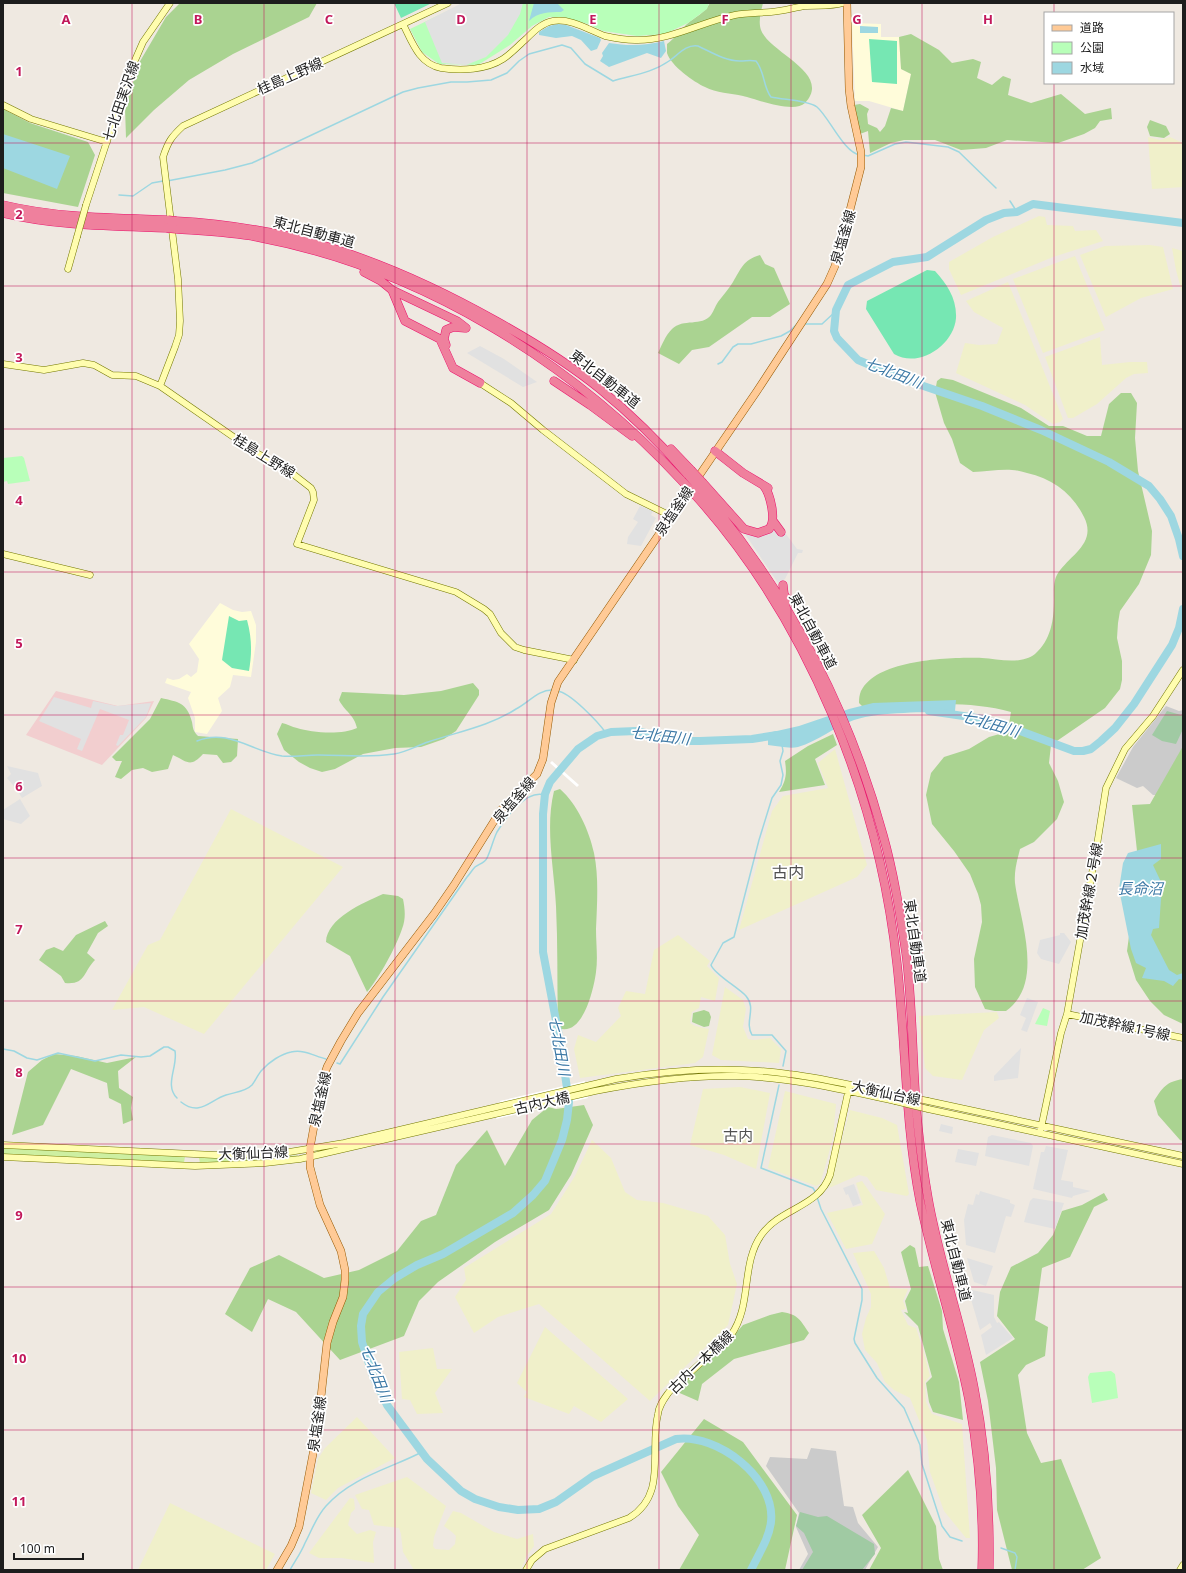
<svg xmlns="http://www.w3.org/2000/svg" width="1186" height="1573" font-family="'Noto Sans','Noto Sans JP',sans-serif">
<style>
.commercial{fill:#f2cecf}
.education{fill:#fffcda}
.religious{fill:#cbcbcb}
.farmland{fill:#f0f0ca}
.grass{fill:#cdefa1}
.forest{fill:#aad391}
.cemetery{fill:#a0caa3}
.park{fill:#b8ffb9}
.pitch{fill:#76e7b3}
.parking{fill:#e1e1e1}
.water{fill:#9dd7e1}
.pier{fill:#fff}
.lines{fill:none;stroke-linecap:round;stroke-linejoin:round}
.stream{stroke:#9dd7e1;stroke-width:1.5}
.river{stroke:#9dd7e1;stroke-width:8}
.secondary-casing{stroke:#737700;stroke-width:7}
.primary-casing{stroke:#955800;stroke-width:8}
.highway-casing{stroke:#e9136c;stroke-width:9}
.secondary{stroke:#fffdaf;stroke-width:6}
.primary{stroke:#ffca96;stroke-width:7}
.highway{stroke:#ef809d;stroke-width:8}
.secondary-bridge-casing{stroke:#737700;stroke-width:7;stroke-linecap:butt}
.highway-bridge-casing{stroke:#e9136c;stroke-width:9;stroke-linecap:butt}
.secondary-bridge{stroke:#fffdaf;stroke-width:6}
.highway-bridge{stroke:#ef809d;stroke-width:8}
.grid{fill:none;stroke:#c2185b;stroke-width:1;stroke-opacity:0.55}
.labels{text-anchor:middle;stroke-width:3.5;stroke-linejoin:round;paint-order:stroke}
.street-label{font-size:14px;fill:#1d1d1d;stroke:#fff}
.water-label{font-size:15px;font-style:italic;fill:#3b78a5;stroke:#fff}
.neighbourhood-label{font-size:15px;fill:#505050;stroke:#fff}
.quarter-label{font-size:16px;fill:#505050;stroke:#fff}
.grid-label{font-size:13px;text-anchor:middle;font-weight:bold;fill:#c2185b;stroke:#fff;stroke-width:3.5;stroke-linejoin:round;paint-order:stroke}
</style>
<rect width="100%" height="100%" fill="#efe9e1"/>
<!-- commercial -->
<path class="commercial" d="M56 691 118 706 154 701 146 718 102 765 26 735Z"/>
<!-- education -->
<path class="education" d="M852 23 881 24V37H899L901 69 911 74 903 111 869 101H855Z
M220 603 233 610 242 612 251 611 256 625V642L251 677 233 675 230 687 218 698 222 711 207 734 195 732V718L188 698 191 692 165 683 167 678 173 680 179 679 187 674 191 677 197 672 199 659 189 644Z"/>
<!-- religious -->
<path class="religious" d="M1166 706 1179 711 1183 710V755L1163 795H1153L1143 786 1137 788 1116 778 1133 747Z
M811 1448 836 1451 844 1506 853 1507 858 1523 878 1547 865 1570H799L808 1554 796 1527 799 1513 766 1466 770 1457 807 1459Z"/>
<!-- farmland -->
<path class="farmland" d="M1148 137 1160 140 1170 137 1183 143V187L1152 189Z
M1039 216 1045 217 1047 225 1073 226 1075 231 1096 230 1103 241 1053 257 961 295 949 269V262L993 237Z
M1150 245 1163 247 1173 289 1141 298 1106 317 1080 255 1105 246Z
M1172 248 1183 251V296L1176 270Z
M1075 256 1105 330 1043 353 1013 279Z
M1008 282 1063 419 1060 422 1053 424 1025 405 956 373 965 343 979 345 997 344 1003 328 974 312 966 301Z
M1100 337 1102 365 1130 362H1147L1148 373 1134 374 1126 378 1097 404 1073 418H1068L1045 357Z
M835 749 867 865 857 877 739 930 772 811 783 796 828 788 818 763Z
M231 809 343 867 204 1034 144 1007 112 1010 148 945 160 940Z
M678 935 710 961 707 966 719 978 715 1001 701 997 699 1008 692 1012 690 1023 695 1026 709 1029 703 1057 695 1063 580 1078 574 1049 578 1035 596 1042 621 1016 618 1008 626 991 645 994 654 950Z
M725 987 743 1000 746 1009 743 1027 748 1039 754 1040 770 1038 781 1049 779 1063 721 1060 712 1055Z
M997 1012 999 1018 984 1030 962 1080 933 1076 925 1068 919 1016Z
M740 1087 770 1093 756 1169 724 1155 690 1145 703 1089Z
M785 1091 836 1104 833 1138 825 1167 820 1184 816 1186 768 1168Z
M850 1110 882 1118 897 1125 909 1194 907 1196 876 1190 867 1177 859 1175 829 1188Z
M592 1140 611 1158 625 1192 637 1200 663 1203 708 1216 725 1235 730 1264 737 1284 728 1325 650 1401 539 1304 498 1317 474 1333 455 1297 466 1280 464 1268 551 1214 575 1176Z
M862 1181 885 1214 872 1244 846 1249 827 1213 863 1205 856 1183Z
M874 1251 884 1268 890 1288 908 1289 903 1301 906 1309 901 1310 908 1325 916 1328 923 1349 930 1376 925 1382 926 1402 932 1414 962 1424 970 1538H966L944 1511 930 1472 927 1440 910 1398 894 1390 885 1382 877 1363 865 1350 862 1334 866 1318 871 1307V1294L853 1253Z
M545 1327 628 1399 601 1422 574 1406 569 1414 524 1397 527 1392 517 1383Z
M433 1348 437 1369H452L435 1393 443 1413 417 1414 410 1400 402 1399 399 1352Z
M357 1417 395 1458 338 1488 326 1500 311 1493 318 1459 325 1448Z
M407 1477 446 1506 434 1537 433 1546 435 1549 449 1550 455 1544 456 1536 452 1532 444 1526 453 1511 461 1513 494 1532 517 1539 533 1534 534 1546 526 1557 521 1570H414L403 1552 401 1534 399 1528 374 1525 369 1510 362 1509 355 1495Z
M350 1498 354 1499 355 1509 351 1513 348 1525 357 1534 370 1530 376 1532 373 1542 374 1563 342 1558H319L309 1553Z
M170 1503 275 1554 266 1570H138Z"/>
<!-- grass -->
<path class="grass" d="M3 1147 185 1156 184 1163 3 1154Z
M298 1155C290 1161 215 1163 200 1163L199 1158H273Z"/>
<!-- forest -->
<path class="forest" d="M180 3H317L309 17 233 54 189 80 154 110 126 138 125 108 139 63 166 17Z
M710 3H763C761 11 758 22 761 30 769 53 833 73 805 103 794 114 756 99 743 96 731 93 716 93 705 87 694 82 671 66 667 53 667 51 667 47 667 44 675 38 680 31 687 24 696 16 704 14 710 3Z
M911 34 939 50 952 63 973 59 981 62 977 78 992 85 1003 76 1011 79 1008 95 1031 103 1061 94 1085 114 1111 108 1112 119 1100 121 1095 128 1084 134 1058 143 1007 140 986 148 961 150 935 140H904L891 143 870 153 868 131 860 134 854 105 860 104 869 109 867 114 868 124 877 128 880 132 885 126 891 108 903 111 911 74 901 69 899 37Z
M3 109 30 123 88 142 95 155 78 207 3 193Z
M1150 120 1166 126 1170 134 1164 138 1150 136 1147 127Z
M760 255 765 264 774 268 790 304 770 317H752L709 347 692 350 679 364 658 353C662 345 665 336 672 329 683 318 702 327 711 315 714 311 715 306 718 302 723 295 729 289 733 282 741 269 743 260 760 255Z
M941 378 953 380 1021 408 1049 426H1063L1087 436H1101L1109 404 1121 393H1131L1137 403 1135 438 1138 471 1152 531 1151 555 1139 584 1120 611 1118 623 1117 638 1122 661V680L1120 689 1105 708 1051 745 1049 763 1058 781 1064 802 1057 819 1034 842 1020 849C1017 861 1014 871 1015 883 1020 921 1045 983 1006 1011H995L985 1009 975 987 974 959 982 922 981 905 978 894 970 874 954 851 932 824 926 795 931 773 944 757 969 749 989 737 1003 733 1009 724 1011 712C966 699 911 706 864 708L859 703C859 701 859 697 860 694 872 659 951 657 982 658 998 659 1021 665 1035 654 1051 640 1054 620 1054 599 1054 590 1053 581 1058 573 1071 554 1097 543 1084 517 1073 494 1053 479 1027 473 1022 472 1017 470 1012 470 999 469 986 472 973 472L960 463 952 439 944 423 935 392 937 381Z
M473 683 479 690V695L456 731 444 739 421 747 395 748 363 754 335 769 322 772 310 768 299 762 284 750 277 734 282 723C287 724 292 727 297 728 312 733 343 735 357 728 354 714 345 712 339 700L342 692 404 695 441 691Z
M161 698C178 702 187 702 192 722 193 728 193 731 198 736L238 739 237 756 231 762 223 763 217 755 203 754C190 768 188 762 173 755L168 769 152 772 143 768 132 770 121 779 115 777 122 761H116L112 757 150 719Z
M833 734 837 745 815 759 825 785 779 792C786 781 787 774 785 761L808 746Z
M1183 746V1024L1164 1015 1150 1001 1136 980 1127 951 1132 914 1137 851 1132 805 1150 804Z
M560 789C577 804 589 830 594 853 599 877 597 904 596 929 596 943 598 958 596 972 594 988 583 1038 558 1028 557 987 558 947 556 906 554 868 545 828 554 791Z
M383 894 398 896 403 899C405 909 406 919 402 929 396 947 379 978 367 992L350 956 326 942C327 918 363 903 383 894Z
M105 921 108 926 98 933 87 953 95 960C83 972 86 985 65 983L61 976 39 960 46 950 54 947 63 951 76 935Z
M704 1010 709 1012 711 1017 709 1026 704 1027 692 1022 693 1013Z
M54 1054 76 1056 107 1063 136 1057 118 1071 119 1088 133 1097 131 1108 133 1120 123 1124 121 1104 109 1098 107 1083 71 1069 43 1125 12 1135 28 1072 42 1060Z
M1183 1079V1141L1180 1140 1158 1115 1154 1101C1163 1087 1166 1082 1183 1079Z
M584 1105 593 1125 571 1175 549 1210 495 1242 438 1282 419 1301 404 1336 340 1360 296 1312 268 1299 252 1332 225 1314 250 1268 279 1255 324 1278 359 1270 397 1251 421 1221 436 1215 456 1165 487 1130 505 1166 532 1120 548 1107 556 1109Z
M1104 1193 1108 1200 1094 1207 1070 1257 1042 1268 1035 1320 1048 1327 1045 1356 1026 1365 1018 1375 1027 1433 1041 1463 1061 1459 1101 1558 1082 1570H1012L997 1510 996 1468 988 1401 980 1362 1015 1339 997 1316 1000 1292 1011 1267 1038 1253 1053 1235 1062 1211 1082 1205Z
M910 1245 915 1248 919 1267 928 1266 942 1311 943 1329 959 1382 963 1420 933 1412 929 1402 926 1383 932 1377 918 1326 904 1312 908 1313 905 1301 911 1289 901 1252Z
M782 1312C798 1314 801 1321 809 1333L804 1340 734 1359 702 1384 698 1401 675 1391 728 1342 743 1325 770 1315Z
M704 1419 743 1442 797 1515 785 1570H679L699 1535 678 1506 661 1472Z
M908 1470 936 1526 939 1559 943 1570H869L881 1548 862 1515Z"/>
<!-- cemetery -->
<path class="cemetery" d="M1167 711 1181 715 1183 713V729L1176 744 1162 741 1152 735Z
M800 1512 818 1517 827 1516 874 1544 875 1554 862 1570H802L813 1552 804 1533 796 1526Z"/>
<!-- park -->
<path class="park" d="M461 3H709L707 9 688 23 665 34 637 36 603 31 588 24 563 17H549L532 26 510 45 478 65 439 64 422 52 410 29 458 6Z
M22 456 24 458 30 481 8 484 7 481 3 482V458Z
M1043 1008 1050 1011 1047 1026 1035 1024Z
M1111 1371 1115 1374 1118 1398 1092 1403 1088 1377 1090 1373Z"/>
<!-- pitch -->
<path class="pitch" d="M394 3H432L401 18Z
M869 39 897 41V84L872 82Z
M927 270 935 271C947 284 957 299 956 318 954 345 919 369 894 354L866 309 867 301Z
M229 616 239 621 247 620C252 638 252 653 249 671L232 668 222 660Z"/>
<!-- parking -->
<path class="parking" d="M462 3H523L520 14 508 35 486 57 466 65 442 63 425 22Z
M480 346 504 359 537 382 523 387 467 353Z
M640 506 653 511 651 515 656 518 641 546 627 544 628 537 638 522 633 519Z
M780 526 797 549 803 550 802 553H798L785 579 778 583 745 534H760Z
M54 697 91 708 93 701 116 706 151 703 146 717 118 746 116 745 120 735H123L129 720 100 709 82 751 77 749 81 739 39 721Z
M7 766 38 773 42 786 22 798 17 790 7 778 11 774Z
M20 799 30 816 21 824 3 819V810Z
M1060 933H1064L1071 942 1059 964 1041 959 1037 953 1040 940 1060 935Z
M1027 998 1038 1002 1027 1032 1021 1030 1026 1018 1020 1015Z
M1021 1048 1018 1078 994 1081V1076Z
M941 1124 953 1127 952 1134 939 1131Z
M992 1135 1031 1143 1033 1146 1029 1166 985 1156 988 1137Z
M1046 1146 1068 1150 1061 1180 1073 1182V1187L1091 1191 1073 1196 1072 1198 1033 1189 1041 1152H1044Z
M958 1149 979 1153 976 1166 955 1162Z
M854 1184 861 1203 853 1206 848 1194 846 1195 843 1188Z
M980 1191 1010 1200V1203L1015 1205 1011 1217 1006 1216 995 1253 966 1245 964 1220 968 1204 973 1205 976 1194 979 1195Z
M1033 1198 1064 1203 1055 1229 1024 1222 1030 1201Z
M967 1258 993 1266 986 1286 974 1282Z
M968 1289 994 1295V1317L997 1323 999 1322 1013 1338 986 1355 981 1335 992 1327 990 1323 980 1330Z"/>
<!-- water -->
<path class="water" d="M534 3H557L564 10 561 12C549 12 538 12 529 21Z
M558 24 566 25 600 38 601 40 597 49 591 51 581 40 572 36 556 38 539 35V32L549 26Z
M860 26 878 27V33H860Z
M664 41 666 51 661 58 647 53 609 67 600 61 603 56 602 53 609 43C628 46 645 46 664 41Z
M3 134 70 156 57 189 3 168Z
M956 700 955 711C924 713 883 711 854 720 834 727 818 741 798 747 790 749 777 746 768 745V733L799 726 849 709 873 703Z
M1161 844V859L1153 865 1162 884 1159 928 1153 929 1151 935 1169 970 1177 975 1183 973V980L1179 979 1173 986 1164 981 1142 978 1146 968 1136 963 1131 949 1119 889 1123 863 1128 853Z"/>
<!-- pier -->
<path class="pier" d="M552 761 579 785 577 787 550 763Z
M585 1081 588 1098 496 1119 500 1101Z"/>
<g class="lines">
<!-- stream -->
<path class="stream" d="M863 155 868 156 895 144 906 142 948 147 959 152 996 188
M167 181 225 170 252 163 403 92 418 88 451 82H467L491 80 507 73 519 61 529 54 562 45 571 48 585 64 613 81C633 75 652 73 669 61 678 55 686 44 698 46 711 52 725 61 740 61 746 61 750 60 756 61 765 72 763 87 771 97 784 100 807 100 817 107 829 117 844 153 860 155
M119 195 133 196 152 183 163 181
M1010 201 1017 212
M804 324H822L835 312
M718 364 722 362 733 347 738 344H751L781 336 790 331 798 323
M557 691C570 692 598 722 606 733
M197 741C228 728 253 752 282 756 293 757 306 755 318 755 345 755 367 758 394 754 407 752 416 746 428 742 457 732 490 726 516 709 528 703 539 689 553 690
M782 745 783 751 780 761 783 775 781 785 772 798 759 840 734 937 723 943 711 965C714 974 739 988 746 996 757 1009 744 1021 752 1035H772L786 1051 783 1066
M3 1049 14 1051 27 1058 37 1060 58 1053 95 1061 121 1055 141 1057 150 1056 164 1047H168L175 1051C178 1067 164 1085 177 1098
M337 1063 340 1064 383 997 467 877C470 874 472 870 475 867 479 864 485 863 487 858 491 850 493 840 497 832 506 817 526 789 545 795
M779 1085 761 1168 813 1188 816 1193
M181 1102C200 1117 210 1100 226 1095 235 1092 245 1092 252 1085 256 1080 258 1074 262 1070 269 1062 281 1054 291 1052 304 1049 314 1056 326 1059
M817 1197 821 1209 862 1289V1300L854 1339 855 1343 877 1378 904 1408 920 1445 922 1464 942 1526 950 1537 962 1541
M1001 1548 1015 1553 1017 1557 1015 1570
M290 1570C295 1561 301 1553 305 1543 312 1530 316 1517 326 1506 352 1477 389 1469 422 1452"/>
<!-- river -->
<path class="river" d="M1183 223 1033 204 1017 212 1004 213 986 220 927 257 893 262 848 285 836 310 834 331 837 338 858 360 906 380 982 406 1041 430 1109 462 1149 486 1160 499 1171 516 1179 539 1183 556
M929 711 984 719 1015 729 1074 751H1083L1091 749 1101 741 1115 728 1134 704 1172 645 1179 628 1183 609
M751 1570C758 1555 769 1539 771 1522 776 1478 717 1433 676 1439L593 1476 556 1502 539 1509 518 1510 499 1507 475 1499 461 1491 427 1459 387 1405 373 1376 362 1342 361 1326 363 1314 378 1292 395 1278 417 1265 443 1254 513 1213 533 1195 545 1181 562 1140 567 1120 569 1102 561 1047 543 952V814L545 794 550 782 578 749 597 736 611 732 636 731 683 741H700L752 739 777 735"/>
<defs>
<path id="secondary" d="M448 3 183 126C171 137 168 142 163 157L178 279 180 321 179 335 175 347 160 386 258 454 284 467 311 488 313 492 314 500 297 544 456 592 484 609 490 614 501 633 515 647 524 650 574 660
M403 24C412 42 419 64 441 68 461 71 486 70 503 59 512 53 519 45 526 39 534 31 542 23 553 21 571 18 589 30 605 36 614 38 626 40 635 40 670 41 701 22 735 15 746 13 759 13 771 12 782 11 793 8 804 6 816 5 831 7 843 3
M3 105 31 119 107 142
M86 205 129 74 143 42 170 3
M68 269 77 237
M3 364 44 370 83 363 94 365 112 375 136 376 160 386
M480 383 511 403 543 430 626 494 671 516
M3 554 90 575
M1067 1014 1183 1038
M928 1101 1183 1156
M928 1109 1183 1164
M1040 1133 1061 1033 1067 1014 1097 845 1106 788 1125 749 1153 716 1183 670
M3 1145 215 1155 277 1154 344 1143 616 1079C673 1069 732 1066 789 1074 824 1078 859 1087 894 1094
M3 1157 195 1166 265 1163 300 1159 595 1091C641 1082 689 1075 736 1076 789 1077 843 1090 895 1101
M526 1570 532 1560 545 1549 629 1518C668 1495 649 1450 658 1414 659 1405 664 1399 669 1392L731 1335C753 1304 740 1264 762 1234 781 1208 819 1207 830 1175L849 1088
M1180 1570 1183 1565"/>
<path id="primary" d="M277 1570 291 1546 299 1527 317 1433 327 1343 333 1322 343 1297 345 1280V1270L341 1251 320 1205 310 1167V1148L322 1082 327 1067 341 1041 358 1013 434 914 454 885 501 810 537 774 543 759 551 703 558 682 757 391 827 284 835 266 841 245 861 167V152L851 106 849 89 847 3"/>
<path id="highway" d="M3 205C57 218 113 218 168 220
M3 213C57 226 112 226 167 228
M176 221C213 223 250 228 287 236 361 253 430 284 496 321 532 341 568 363 600 389 632 415 661 444 688 475
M176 229C204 231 231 232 257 237 421 268 571 361 683 482
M364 272 381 281 392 290 405 321 440 339 453 368 480 383
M392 290 457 321 466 328
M446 345 444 339 446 330 453 327 465 328
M554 381 590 405 632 436
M671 449 691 470
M715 451 743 473 768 488
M703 483 744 529 758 533 769 529C777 520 770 494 764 486
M700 489C786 590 848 706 883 835 894 874 900 914 906 953 912 999 912 1045 915 1090 917 1127 922 1163 928 1198 939 1262 962 1324 974 1388 986 1448 990 1509 989 1570
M696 496C809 622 879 796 897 964 906 1043 905 1123 920 1201 934 1268 956 1333 969 1400 979 1456 984 1514 982 1570
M773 521 781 532
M783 585 784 594 788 601"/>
</defs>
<!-- secondary casing -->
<use href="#secondary" class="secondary-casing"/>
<!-- primary casing -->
<use href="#primary" class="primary-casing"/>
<!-- highway casing -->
<use href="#highway" class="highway-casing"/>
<!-- secondary -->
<use href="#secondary" class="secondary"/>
<!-- primary -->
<use href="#primary" class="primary"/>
<!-- highway -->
<use href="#highway" class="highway"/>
<defs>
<path id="secondary-bridge" d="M77 237 86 205
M894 1094 928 1101
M895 1101 928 1109"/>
<path id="highway-bridge" d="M168 220 176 221
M167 228 176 229
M691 470 703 483
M688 475 700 489
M683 482 696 496"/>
</defs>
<!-- secondary-bridge casing -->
<use href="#secondary-bridge" class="secondary-bridge-casing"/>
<!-- highway-bridge casing -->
<use href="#highway-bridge" class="highway-bridge-casing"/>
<!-- secondary-bridge -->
<use href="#secondary-bridge" class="secondary-bridge"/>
<!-- highway-bridge -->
<use href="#highway-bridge" class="highway-bridge"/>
</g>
<!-- grid -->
<path class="grid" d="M132 3V1570M264 3V1570M395 3V1570M527 3V1570M659 3V1570M791 3V1570M922 3V1570M1054 3V13M1054 83V1570M3 143H1183M3 286H1183M3 429H1183M3 572H1183M3 715H1183M3 858H1183M3 1001H1183M3 1144H1183M3 1287H1183M3 1430H1183"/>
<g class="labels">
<!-- street labels -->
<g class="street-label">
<text transform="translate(290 76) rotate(-24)" y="5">桂島上野線</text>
<text transform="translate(121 101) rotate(-71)" y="5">七北田実沢線</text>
<text transform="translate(314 232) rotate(15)" y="5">東北自動車道</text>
<text transform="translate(843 237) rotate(-74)" y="5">泉塩釜線</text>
<text transform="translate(605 379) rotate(38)" y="5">東北自動車道</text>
<text transform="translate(264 456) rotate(32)" y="5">桂島上野線</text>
<text transform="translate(674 511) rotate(-56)" y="5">泉塩釜線</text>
<text transform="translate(813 631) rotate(62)" y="5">東北自動車道</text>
<text transform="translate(514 800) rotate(-49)" y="5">泉塩釜線</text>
<text transform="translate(1089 891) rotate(-80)" y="5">加茂幹線２号線</text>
<text transform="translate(915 941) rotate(82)" y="5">東北自動車道</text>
<text transform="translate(1125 1026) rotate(12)" y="5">加茂幹線1号線</text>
<text transform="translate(886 1093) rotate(12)" y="5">大衡仙台線</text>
<text transform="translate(320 1099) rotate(-77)" y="5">泉塩釜線</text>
<text transform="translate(542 1103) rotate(-13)" y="5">古内大橋</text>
<text transform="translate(253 1153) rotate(-2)" y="5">大衡仙台線</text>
<text transform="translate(956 1260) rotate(76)" y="5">東北自動車道</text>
<text transform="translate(701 1362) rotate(-44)" y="5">古内一本橋線</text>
<text transform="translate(317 1424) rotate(-82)" y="5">泉塩釜線</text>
</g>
<!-- water labels -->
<g class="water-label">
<text transform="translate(893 373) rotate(21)" y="5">七北田川</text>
<text transform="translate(990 724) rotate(16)" y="5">七北田川</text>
<text transform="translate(660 736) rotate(7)" y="5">七北田川</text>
<text x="1140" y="894">長命沼</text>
<text transform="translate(559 1046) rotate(80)" y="5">七北田川</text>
<text transform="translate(376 1374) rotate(69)" y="5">七北田川</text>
</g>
<!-- neighbourhood labels -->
<g class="neighbourhood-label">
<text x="738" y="1141">古内</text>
</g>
<!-- quarter labels -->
<g class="quarter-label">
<text x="788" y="878">古内</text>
</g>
</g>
<g class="grid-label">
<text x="66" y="24">A</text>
<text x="198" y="24">B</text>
<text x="329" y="24">C</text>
<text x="461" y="24">D</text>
<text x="593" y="24">E</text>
<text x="725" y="24">F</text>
<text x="857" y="24">G</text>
<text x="988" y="24">H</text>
<text x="19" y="76">1</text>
<text x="19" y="219">2</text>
<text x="19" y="362">3</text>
<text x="19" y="505">4</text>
<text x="19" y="648">5</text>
<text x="19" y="791">6</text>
<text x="19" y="934">7</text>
<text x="19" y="1077">8</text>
<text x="19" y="1220">9</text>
<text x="19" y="1363">10</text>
<text x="19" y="1506">11</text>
</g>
<!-- border -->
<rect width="1186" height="1573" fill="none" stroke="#1d1d1d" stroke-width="8"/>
<!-- legend -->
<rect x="1044" y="12" width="130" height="72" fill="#ffffff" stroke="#a5a5a5"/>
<rect x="1052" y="25" width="20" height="6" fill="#ffca96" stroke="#a5a5a5"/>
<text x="1080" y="32" font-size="12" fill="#1d1d1d">道路</text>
<rect x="1052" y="42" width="20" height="12" fill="#b8ffb9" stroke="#a5a5a5"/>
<text x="1080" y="52" font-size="12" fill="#1d1d1d">公園</text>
<rect x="1052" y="62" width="20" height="12" fill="#9dd7e1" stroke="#a5a5a5"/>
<text x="1080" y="72" font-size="12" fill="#1d1d1d">水域</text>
<!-- scale -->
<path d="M14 1553v6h69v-6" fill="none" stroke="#1d1d1d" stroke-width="2"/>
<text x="20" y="1553" font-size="12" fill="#1d1d1d" stroke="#ffffff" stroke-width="3" paint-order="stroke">100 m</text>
</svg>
